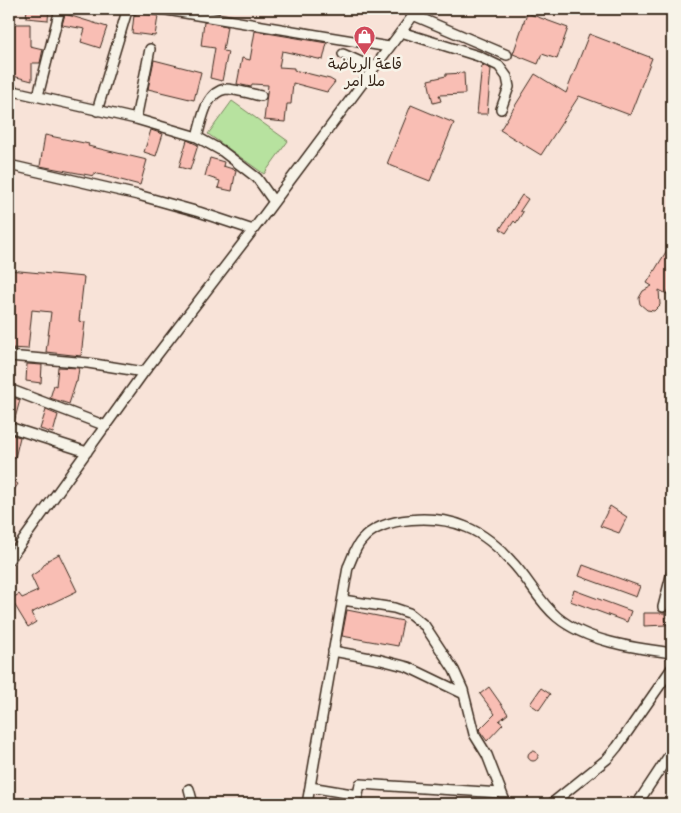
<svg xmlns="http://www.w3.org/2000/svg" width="681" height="813" font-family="'Balsamiq Sans','Playpen Sans Arabic',sans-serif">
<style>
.green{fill:#b7e29f;stroke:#79865e}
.building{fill:#f9beb4;stroke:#3b2a1e}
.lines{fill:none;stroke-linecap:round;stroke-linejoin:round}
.minor-casing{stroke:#3b2a1e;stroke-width:12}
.minor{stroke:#f7f3e8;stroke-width:9}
.labels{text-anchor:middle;stroke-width:5;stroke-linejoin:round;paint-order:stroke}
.poi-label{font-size:15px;fill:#3b2a1e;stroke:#f7f3e8}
</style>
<rect width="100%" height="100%" fill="#f8e3d8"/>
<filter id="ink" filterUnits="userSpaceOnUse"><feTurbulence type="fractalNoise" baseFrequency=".02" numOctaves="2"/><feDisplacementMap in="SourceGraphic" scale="10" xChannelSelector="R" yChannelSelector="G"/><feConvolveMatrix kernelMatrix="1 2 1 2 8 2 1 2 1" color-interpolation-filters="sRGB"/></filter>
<g filter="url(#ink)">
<!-- green -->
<path class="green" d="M232 101 288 141 264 174 208 134Z"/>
<!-- building -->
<path class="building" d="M27 9H49L48 20 26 18Z
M138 13 158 16 155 36 132 33 134 15Z
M527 13 568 28 557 59 542 54 538 64 513 54Z
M65 14 107 27 100 48 81 42 85 29 62 25Z
M204 22 227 26 223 51 228 52 222 81 210 78 215 48 201 46Z
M9 24H30V46L43 49 40 63H32V81L9 75Z
M255 31 327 43 323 60 282 51 279 67 294 68V70L330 79 335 82 327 92 293 83 291 104H287L285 122 264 120 268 85 252 84 251 87 237 84 242 58 250 60Z
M589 34 652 58 630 115 579 96 541 155 500 130 535 74 566 93Z
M154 60 201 72 194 100 148 89Z
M482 65 491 69 487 114H477Z
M464 73 465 94 439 95 441 101 433 103 428 80 446 76V74Z
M411 105 454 123 430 181 387 164Z
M151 130 163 134 156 156 144 152Z
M45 135 89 144 88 146 147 160 140 185 94 173V176L40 166Z
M187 140 198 145 190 170 179 167Z
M210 158 224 162 223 166 236 170 232 191 218 188 220 181 205 176Z
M522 195 528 199 520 211 523 212 516 223 514 221 506 233 500 229Z
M672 242V285L667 294 659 290 660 305 654 311 647 310 640 304 639 298 643 291 652 286 647 283Z
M9 270 84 277 79 321 85 322 81 356 46 352 51 312 32 310 28 349 9 348 13 309 9 308Z
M27 364 42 365 41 383 26 381Z
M58 367 79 368 77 382H76L69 404 50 398 54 385 56 386Z
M9 396 20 400 14 422 9 421Z
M46 410 58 415 53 433 40 429Z
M9 434 20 437 15 458 9 456Z
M9 478 18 484 9 498Z
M610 506 627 517 619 533 600 526Z
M59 554 77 591 31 613 36 622 28 627 11 599 19 594 22 598 38 591 31 576 40 570 48 560Z
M583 565 640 586 636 597 579 576Z
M574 590 631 611 627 622 570 601Z
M347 610 403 621 398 646 342 636Z
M644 613H665L666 625 644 626Z
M489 687 508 714 499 721 503 724 487 741 479 730 495 714 480 694Z
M541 688 550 694 539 710 530 704Z
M528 756a5 5 0 1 1 10 0a5 5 0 1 1-10 0Z"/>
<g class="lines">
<defs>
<path id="minor" d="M161 9 389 47
M413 15 507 55
M401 32 478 56 499 66 507 77 509 87 501 109
M343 54 374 68
M9 90 136 119 197 137 222 151 257 178 274 202
M38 96 60 9
M97 111 127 11 133 9
M136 119 150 49
M197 137C202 121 205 92 226 89 234 89 252 94 261 96
M9 165 138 195 199 212 253 230
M9 356 88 363 144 372
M9 389 106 426
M9 427 87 452
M9 560 144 372 253 230 418 9
M343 600 394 608 409 613 425 626 454 670 463 690 474 734 487 755 506 804
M663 607 672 572
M333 651 381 660 408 667 464 694
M310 787 358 795 360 784 501 793
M189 789 193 804
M307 804 348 567C352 559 355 547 362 540 383 515 437 515 466 527 482 533 500 548 511 561 528 578 538 601 557 617 587 642 635 648 672 653
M551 804 607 759 617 747 672 668
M637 804 672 751"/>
</defs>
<!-- minor casing -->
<use href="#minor" class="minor-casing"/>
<!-- minor -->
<use href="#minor" class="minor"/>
</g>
</g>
<!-- icons -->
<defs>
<symbol id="shop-pin" viewBox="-11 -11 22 30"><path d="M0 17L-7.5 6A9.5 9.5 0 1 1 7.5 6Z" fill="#d1495b" stroke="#f7f3e8"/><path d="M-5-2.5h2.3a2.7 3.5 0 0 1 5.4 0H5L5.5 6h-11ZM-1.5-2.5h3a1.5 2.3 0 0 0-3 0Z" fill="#fff"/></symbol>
</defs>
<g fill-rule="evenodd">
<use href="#shop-pin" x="352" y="24" width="25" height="34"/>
</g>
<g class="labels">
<!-- poi labels -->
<g class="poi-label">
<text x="365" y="69">قاعة الرياضة<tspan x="365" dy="17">ملا امر</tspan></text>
</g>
</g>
<!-- margin -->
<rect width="681" height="813" fill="none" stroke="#f7f3e8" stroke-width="30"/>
<rect x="15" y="15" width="651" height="783" fill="none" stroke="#3b2a1e" stroke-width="2" filter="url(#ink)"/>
</svg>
